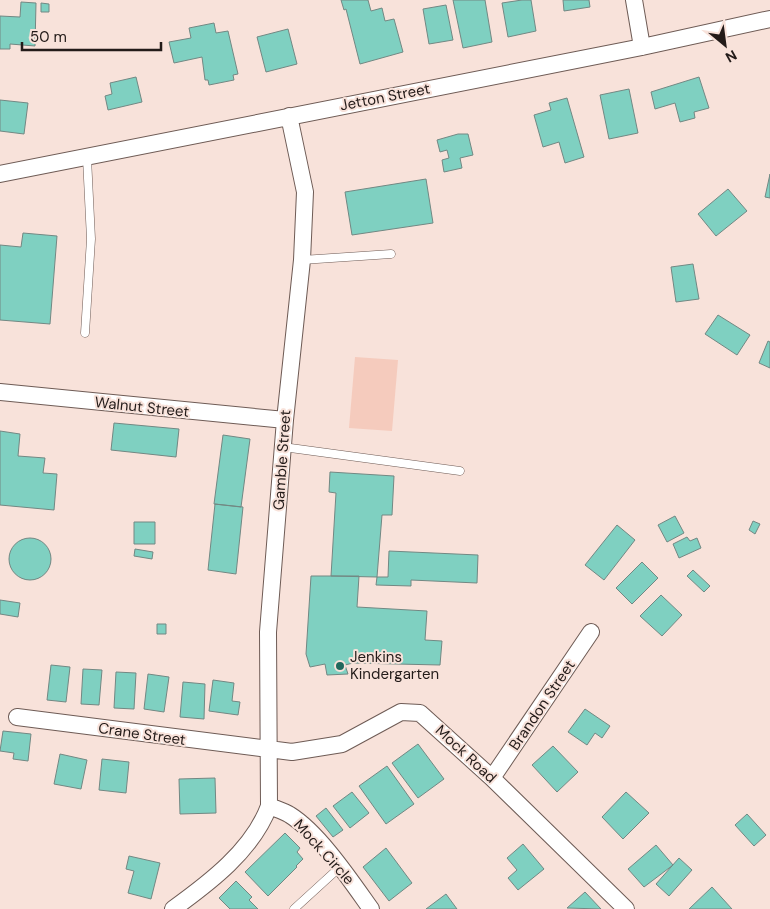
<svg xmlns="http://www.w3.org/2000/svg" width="770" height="909" font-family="'DM Sans',sans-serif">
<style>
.green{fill:#f5cbbd}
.building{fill:#7fd0c1;stroke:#728883}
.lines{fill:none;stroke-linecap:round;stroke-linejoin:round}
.service-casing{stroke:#6e5b55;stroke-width:9}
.minor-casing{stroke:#6e5b55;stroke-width:18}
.service{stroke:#fff;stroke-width:8}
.minor{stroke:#fff;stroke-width:16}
.poi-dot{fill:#21685c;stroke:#f8e2da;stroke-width:2}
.labels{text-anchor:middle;stroke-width:4;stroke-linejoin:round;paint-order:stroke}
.street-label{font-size:15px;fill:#231b19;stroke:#f8e2da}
.poi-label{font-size:15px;fill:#231b19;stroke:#f8e2da;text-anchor:start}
</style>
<rect width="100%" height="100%" fill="#f8e2da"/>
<!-- green -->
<path class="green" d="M355 357 398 360 392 431 349 428Z"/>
<!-- building -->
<path class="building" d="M341 0H368L371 11 382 8 385 21 394 19 403 52 360 64 346 9 344 10Z
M453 0H485L492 42 463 48Z
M522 0H531L536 31 508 37 502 3Z
M563 0H589L590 7 564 11Z
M21 2 36 3 35 46 10 44V49H0V16L20 17Z
M41 3 49 4V12H41Z
M446 5 453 40 429 44 423 9Z
M214 23 216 33 228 31 238 74 233 75 234 80 209 85 208 80H205L202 57 174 63 169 42 191 38 189 28Z
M288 29 297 64 266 72 257 37Z
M136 77 142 102 108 110 105 96 112 94 110 83Z
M699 77 709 108 694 112 695 118 680 122 675 103 655 109 651 92Z
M629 89 638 133 609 139 600 95Z
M567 98 584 157 565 163 559 142 543 147 534 115 551 110 549 103Z
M0 100 28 103 24 134 0 131Z
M458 134H468L473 155 460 158 462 168 444 172 442 160 449 158 447 150 440 152 437 140Z
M770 174V198L765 197Z
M426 179 433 223 352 235 345 192Z
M728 189 747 211 716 236 698 214Z
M23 233 57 236 50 324 0 320V245L21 247Z
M693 264 699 299 676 302 671 267Z
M718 315 750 335 737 355 705 334Z
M768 341 770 342V368L759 363Z
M114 423 179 429 176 457 111 450Z
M0 431 20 434 18 456 45 458 43 473 57 474 54 510 0 505Z
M223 435 250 439 241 507 214 504Z
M330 472 394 476 392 515H382L377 577 331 576 336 493 329 492Z
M215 504 243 507 236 574 208 570Z
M675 516 684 533 667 542 658 525Z
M753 521 760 524 755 534 749 530Z
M134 522H155V544H134Z
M617 525 635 540 604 580 585 565Z
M687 537 690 541 697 538 701 548 679 558 673 544Z
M9 559a21 21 0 1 1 42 0a21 21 0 1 1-42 0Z
M135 549 153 552 152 559 134 556Z
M389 551 478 555 477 583 411 580V586L376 585 377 577H388Z
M642 562 658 578 632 604 616 588Z
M693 570 710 586 704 592 687 576Z
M311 576H359L357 607 427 611 425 640 442 641 440 665 353 663 345 665 348 674 327 675 325 664 310 667 306 654Z
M661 595 682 615 662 636 640 616Z
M0 600 20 603 18 617 0 614Z
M157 624H166V634H157Z
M51 665 70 667 66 702 47 700Z
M83 669 102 670 99 705 81 704Z
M116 672 136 673 134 709 114 708Z
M148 674 169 677 164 712 144 709Z
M213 680 234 683 232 701 240 702 238 715 209 711Z
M183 682 205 684 204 719 180 717Z
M585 709 610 726 602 738 595 733 587 745 568 732Z
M3 731 31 734 28 761 13 759 14 753 0 751Z
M418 744 444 779 418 798 392 763Z
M553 746 578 772 557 792 532 765Z
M60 754 87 760 81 789 54 784Z
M102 759 129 762 126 793 99 790Z
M387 766 414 804 386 824 359 786Z
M215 778 216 813 180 814 179 779Z
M352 792 369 813 350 828 333 806Z
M626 792 649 813 623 839 602 817Z
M326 808 343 830 333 837 316 816Z
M747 814 766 835 754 846 735 825Z
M285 833 300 848 297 852 303 859 296 866 297 867 268 896 245 872Z
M523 844 544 869 518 890 508 878 517 870 507 858Z
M656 845 673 865 644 887 628 869Z
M386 848 412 883 389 901 363 867Z
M129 856 160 863 151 899 128 893 134 871 126 869Z
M679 858 692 870 669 896 656 884Z
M236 881 252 897 249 900 258 909H230L219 898Z
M712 887 732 909H689Z
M585 892 601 909 567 908Z
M446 894 457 909H426Z"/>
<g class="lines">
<defs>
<path id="service" d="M302 260 391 254
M85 333 91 239 87 158
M283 447 460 471
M294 909 340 867"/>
<path id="minor" d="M634 0 642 47
M0 174 642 47 770 19
M0 392 285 420
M17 717 292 752 342 744 401 712 420 713 492 778 626 909
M492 778 591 632
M269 806C276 809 284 811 290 815 319 833 351 881 371 909
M173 909C209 883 253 850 269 806L268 632 285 420 302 260 305 192 289 116"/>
</defs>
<!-- service casing -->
<use href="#service" class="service-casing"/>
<!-- minor casing -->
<use href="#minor" class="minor-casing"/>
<!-- service -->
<use href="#service" class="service"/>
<!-- minor -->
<use href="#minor" class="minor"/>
</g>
<!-- markers -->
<circle class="poi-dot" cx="340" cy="666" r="5"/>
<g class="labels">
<!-- street labels -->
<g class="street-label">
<text transform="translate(385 97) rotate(-11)" y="5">Jetton Street</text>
<text transform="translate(142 407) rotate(6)" y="5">Walnut Street</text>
<text transform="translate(282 460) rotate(-86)" y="5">Gamble Street</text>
<text transform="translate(542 705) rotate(-56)" y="5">Brandon Street</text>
<text transform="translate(142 734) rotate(8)" y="5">Crane Street</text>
<text transform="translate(466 754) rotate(43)" y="5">Mock Road</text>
<text transform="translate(324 852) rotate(48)" y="5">Mock Circle</text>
</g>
<!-- poi labels -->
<g class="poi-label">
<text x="350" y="662">Jenkins<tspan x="350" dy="17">Kindergarten</tspan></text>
</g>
</g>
<!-- north arrow -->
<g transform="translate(725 45) rotate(151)" stroke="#f8e2da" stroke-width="4" paint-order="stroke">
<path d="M0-4L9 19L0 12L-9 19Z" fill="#231b19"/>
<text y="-8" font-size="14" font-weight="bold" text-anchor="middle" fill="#231b19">N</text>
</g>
<!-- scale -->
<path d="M22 42v8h139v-8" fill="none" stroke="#231b19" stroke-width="2.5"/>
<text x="30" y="42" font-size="15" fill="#231b19" stroke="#f8e2da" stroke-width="4" paint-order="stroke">50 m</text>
</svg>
